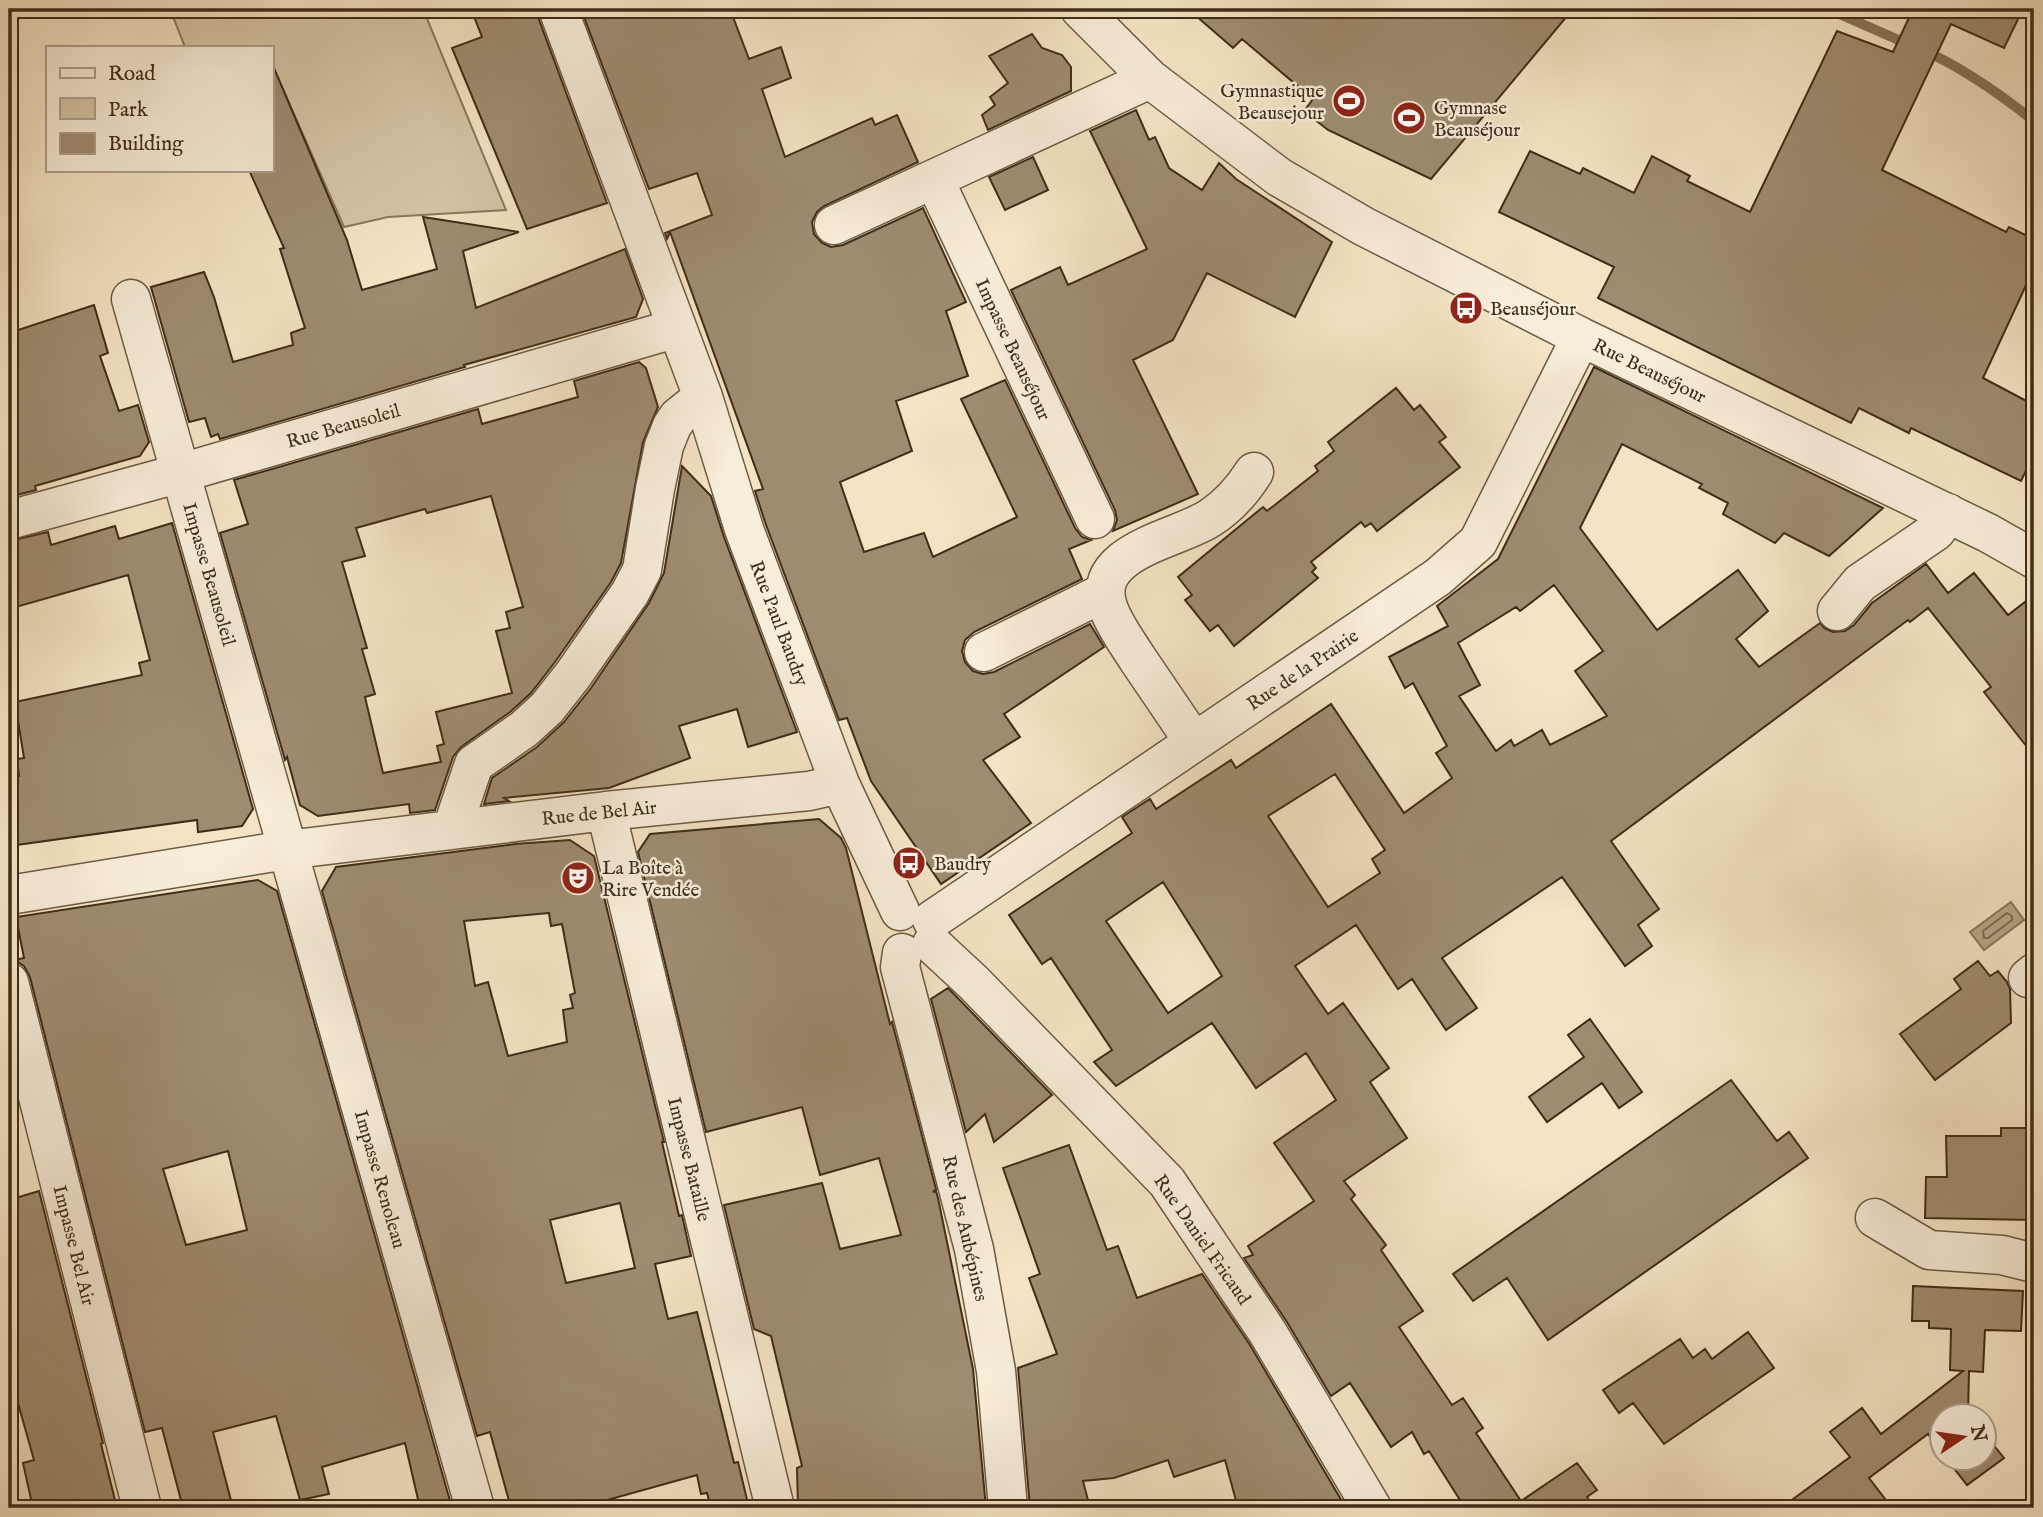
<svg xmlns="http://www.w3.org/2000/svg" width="2043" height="1517" font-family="'IM FELL English',serif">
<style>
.green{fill:#d5c5a7;stroke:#8a7960;stroke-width:2}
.water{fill:#b7a68a;stroke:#87765c;stroke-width:2}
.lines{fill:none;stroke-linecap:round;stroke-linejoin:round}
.shore{stroke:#7c6a51;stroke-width:2}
.stream{stroke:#87765c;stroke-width:10}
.building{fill:#9e8c71;stroke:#402d18;stroke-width:2;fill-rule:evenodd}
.minor-casing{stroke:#6d5b43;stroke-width:41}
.minor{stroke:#f8edd9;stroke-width:38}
.labels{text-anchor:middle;stroke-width:5;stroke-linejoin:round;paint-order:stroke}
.poi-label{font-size:19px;fill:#402d18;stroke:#f8edd9;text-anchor:start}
.street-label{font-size:19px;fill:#402d18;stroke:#f8edd9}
</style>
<rect width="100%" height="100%" fill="#f4e4c4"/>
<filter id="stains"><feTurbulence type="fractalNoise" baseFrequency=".00286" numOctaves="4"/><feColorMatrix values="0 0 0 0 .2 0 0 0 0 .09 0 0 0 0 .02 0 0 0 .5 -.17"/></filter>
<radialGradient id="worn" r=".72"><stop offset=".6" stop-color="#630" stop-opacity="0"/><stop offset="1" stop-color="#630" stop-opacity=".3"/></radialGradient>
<!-- green -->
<path class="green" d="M170 9H423L506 210 388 217 344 227 282 87 271 90V47H185Z"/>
<!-- water -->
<path class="water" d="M2011 902 2024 920 1984 950 1970 932Z"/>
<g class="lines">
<!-- shore -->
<path class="shore" d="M2007 913 2012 916V920L1988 938H1984L1983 931Z"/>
<!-- stream -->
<path class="stream" d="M1828 9 1910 45
M1925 51C1965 69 2000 94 2034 121"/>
</g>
<!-- building -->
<path class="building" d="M471 9H537L538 17 607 203 527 229 452 48 482 37Z
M581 9H730L749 59 781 47 791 78 762 89 785 157 872 118 875 125 897 115 918 162 824 206 817 212 812 222 814 234 822 243 831 247 843 245 923 208 966 302 946 311 968 376 896 401 912 451 840 482 864 552 924 533 933 557 1017 517 961 399 1005 380 1075 528 1082 537 1091 540 1069 549 1082 579 974 632 965 640 962 651 965 662 973 671 983 674 994 672 1090 624 1104 647 1004 714 1020 737 983 760 1031 823 941 884 871 781 847 718 839 720 765 522 755 491 763 489 670 232 667 239 665 233 712 215 697 173 649 189Z
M1188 9H1573L1431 179 1328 130 1304 111 1313 99 1242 39 1233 48Z
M1913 9H2023L2004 48 1951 24 1882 170 2006 232 2009 227 2034 239V268L1983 378 2034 405V454L2021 481 1911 428 1909 433 1859 408 1851 423 1598 298 1614 267 1499 212 1530 151 1580 174 1583 168 1634 193 1652 156 1690 176 1687 181 1750 212 1837 31 1893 52Z
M1032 34 1042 48 1062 55 1071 67V91L988 130 982 115 995 105 990 97 1008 83 989 56Z
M271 61 347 240 362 290 437 269 423 217 519 232 463 251 476 308 625 249 643 299 636 317 464 365 465 367 220 439 218 434 211 437 205 418 189 422 151 287 204 272 214 297 233 362 293 345 291 333 305 328 280 249 284 248 249 170H271Z
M1136 110 1149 140 1155 137 1169 168 1202 190 1219 163 1236 179 1332 242 1295 317 1207 273 1173 340 1133 360 1198 494 1113 531 1117 520 1115 510 1011 290 1060 267 1068 285 1147 249 1090 131Z
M1033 157 1048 190 1005 210 989 177Z
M94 305 108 353 100 356 119 411 138 405 149 442 140 456 35 486 36 490 9 497V333Z
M639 362 646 368 658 407 643 442 621 563 611 582 555 662 531 693 510 712 461 747 453 757 435 810 410 813 409 804 318 816 300 805 287 757 285 760 220 533 248 524 234 480 478 409 482 424 578 397 574 381ZM491 496 523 607 506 612 510 628 496 631 512 693 436 712 444 744 437 746 441 762 383 773 365 697 375 694 362 649 367 648 342 562 365 556 356 528 425 509 427 513Z
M1594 367 1883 508 1829 556 1784 533 1775 543 1723 514 1728 503 1699 488 1702 484 1622 444 1580 528 1657 630 1738 570 1768 611 1736 639 1759 667 1820 623 1824 628 1833 632 1845 631 1854 625 1872 603 1926 564 1948 593 1974 573 2008 615 2034 595V756L1984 692 1991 687 1928 608 1910 622 1908 620 1611 841 1659 909 1638 925 1652 946 1625 966 1562 877 1442 958 1477 1008 1446 1030 1412 979 1398 989 1356 925 1295 966 1328 1014 1343 1003 1389 1068 1370 1082 1407 1138 1344 1181 1355 1195 1351 1199 1386 1245 1381 1250 1423 1311 1399 1327 1452 1405 1463 1398 1483 1428 1476 1433 1521 1501 1577 1463 1597 1490 1587 1497 1595 1508H1465L1429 1451 1424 1454 1412 1432 1391 1447 1350 1383 1331 1396 1287 1322 1244 1258 1253 1255 1248 1246 1314 1201 1274 1143 1336 1100 1306 1053 1256 1088 1212 1023 1116 1086 1094 1062 1112 1050 1051 958 1042 964 1009 915 1132 833 1122 817 1150 799 1156 809 1231 760 1236 768 1331 704 1404 813 1452 778 1436 753 1447 746 1413 683 1405 688 1389 657 1448 626 1437 606 1498 559ZM1554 585 1603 651 1575 671 1607 716 1550 745 1542 730 1514 746 1511 740 1496 751 1459 696 1480 685 1458 643 1516 607 1520 611ZM1335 774 1385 850 1372 859 1380 873 1328 907 1268 816ZM1163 882 1222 976 1168 1013 1106 921Z
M1396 388 1414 410 1420 405 1446 437 1439 442 1460 467 1377 531 1371 523 1365 527 1361 522 1311 562 1316 568 1312 572 1318 578 1234 646 1218 625 1210 631 1185 600 1192 595 1178 577 1263 507 1267 511 1318 471 1315 466 1334 451 1328 442Z
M682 466 711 496 724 537 797 732 748 747 737 709 679 726 690 758 609 788 504 798 509 801 484 804 492 778 537 747 564 722 591 688 649 603 664 573Z
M172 523 253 809 242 826 198 832 197 820 9 846V778L19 776 17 759 24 758 15 702 142 675 139 663 150 660 128 575 9 609V541L48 532 51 545 115 526 119 539Z
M819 819 841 838 846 848 890 1024 892 1022 936 1189 933 1192 936 1191 938 1198 973 1369 986 1508H798L797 1468 802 1466 771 1336 754 1329 724 1205 822 1183 840 1249 901 1235 879 1158 820 1175 802 1107 706 1132 638 852 650 834Z
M570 840 594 856 664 1142H662L679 1216 682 1215 691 1256 655 1264 668 1319 697 1312 734 1463 738 1462 749 1508H711L707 1493 701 1494 697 1475 593 1504 594 1508H511L490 1432 477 1436 322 891 336 867 515 844ZM549 913 551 926 562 924 575 993 570 995 573 1008 563 1010 567 1042 508 1056 488 982 475 986 464 921ZM620 1203 635 1268 566 1283 550 1220Z
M258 880 277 891 452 1508H420L405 1443 322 1467 329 1494 300 1500 276 1416 213 1432 233 1508H183L162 1428 145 1432 30 977 24 966 16 961H9L24 958 16 917ZM228 1151 247 1230 186 1245 163 1169Z
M1978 961 1990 976 1998 971 2007 982 2010 989 2011 1023 1935 1080 1900 1034 1961 989 1954 979Z
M948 988 1052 1095 994 1142 985 1114 966 1132 931 999Z
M1590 1019 1642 1092 1619 1108 1602 1083 1547 1122 1529 1097 1584 1057 1568 1035Z
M1731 1080 1777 1141 1789 1132 1808 1158 1548 1340 1507 1278 1473 1301 1453 1274Z
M2001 1128H2034V1220L1925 1218 1926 1177H1947L1946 1136H2001Z
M1069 1145 1107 1250 1118 1246 1137 1298 1202 1274 1250 1345 1346 1508H1238L1225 1460 1174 1477 1168 1460 1114 1478 1083 1481 1090 1508H1030L1018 1368 1057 1354 1029 1278 1040 1274 1003 1168Z
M39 1191 103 1443 101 1444 117 1508H33L23 1463 34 1460 9 1371V1200Z
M1913 1286 2023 1291 2021 1331 1985 1330 1983 1372 1969 1371 1968 1416H1942V1452L1928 1434 1869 1478 1892 1508H1781L1850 1457 1830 1432 1862 1408 1881 1434 1963 1371 1950 1370 1951 1329 1929 1328V1321H1912Z
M1748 1332 1774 1368 1664 1444 1633 1403 1619 1413 1603 1390 1680 1339 1693 1358 1705 1349 1712 1359Z
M1984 1433 2004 1458 1967 1485 1946 1458H1984Z"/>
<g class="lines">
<defs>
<path id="minor" d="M558 9 703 397 744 529 840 784 900 911
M1080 9 1150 79 1279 177 1363 226 1581 337 1988 533 2034 559
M934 179 1095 519
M834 225 1150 79
M131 299 475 1508
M9 520 181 473 677 328
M1837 611 1860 583 1936 531 1948 513
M984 652 1105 592
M1194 742C1175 714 1156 686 1137 658 1127 642 1114 625 1108 607 1089 551 1179 539 1210 518 1229 506 1242 491 1254 472
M606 811 775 1508
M458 828 456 817 474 764 524 729 547 708 573 675 630 593 642 570 655 489 664 446 672 426 678 417 703 397
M9 895 287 850 606 811 809 791 840 784
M932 920 1438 577 1478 542 1581 337
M932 944 973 982 1167 1182 1268 1333 1372 1508
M902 953 900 967 974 1249 996 1371 1008 1508
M2028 978 2034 973
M9 982 142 1508
M1875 1218 1929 1250 2002 1255 2034 1263"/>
</defs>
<!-- minor casing -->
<use href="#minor" class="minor-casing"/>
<!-- minor -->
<use href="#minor" class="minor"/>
</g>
<!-- icons -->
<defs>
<symbol id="stadium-disc" viewBox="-11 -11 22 22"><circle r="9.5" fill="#8f2418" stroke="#f8edd9"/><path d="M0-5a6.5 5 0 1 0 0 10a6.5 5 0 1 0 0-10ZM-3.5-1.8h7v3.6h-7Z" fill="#fff"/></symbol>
<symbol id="bus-disc" viewBox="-11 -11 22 22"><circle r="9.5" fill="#8f2418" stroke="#f8edd9"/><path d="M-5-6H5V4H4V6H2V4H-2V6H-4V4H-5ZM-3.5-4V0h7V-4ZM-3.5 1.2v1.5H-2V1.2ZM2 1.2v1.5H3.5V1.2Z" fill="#fff"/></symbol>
<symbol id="theatre-disc" viewBox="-11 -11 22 22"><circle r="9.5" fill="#8f2418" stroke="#f8edd9"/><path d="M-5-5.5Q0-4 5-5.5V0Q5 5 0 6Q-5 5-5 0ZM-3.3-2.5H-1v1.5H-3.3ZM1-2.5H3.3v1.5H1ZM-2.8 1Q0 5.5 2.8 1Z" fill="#fff"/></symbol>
</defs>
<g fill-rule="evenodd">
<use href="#stadium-disc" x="1330" y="82" width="38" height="38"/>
<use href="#stadium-disc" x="1390" y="99" width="38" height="38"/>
<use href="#bus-disc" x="1447" y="289" width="38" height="38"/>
<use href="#bus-disc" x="890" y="844" width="38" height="38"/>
<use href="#theatre-disc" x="559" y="859" width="38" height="38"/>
</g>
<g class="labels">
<!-- poi labels -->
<g class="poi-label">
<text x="1324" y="97" text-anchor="end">Gymnastique<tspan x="1324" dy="22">Beausejour</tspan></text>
<text x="1434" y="114">Gymnase<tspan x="1434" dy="22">Beauséjour</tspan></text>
<text x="1490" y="315">Beauséjour</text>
<text x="934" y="870">Baudry</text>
<text x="602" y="874">La Boîte à<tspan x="602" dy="22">Rire Vendée</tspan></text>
</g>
<!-- street labels -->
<g class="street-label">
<text transform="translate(1014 349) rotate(65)" y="7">Impasse Beauséjour</text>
<text transform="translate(1650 370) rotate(26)" y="7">Rue Beauséjour</text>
<text transform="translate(343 425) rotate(-16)" y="7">Rue Beausoleil</text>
<text transform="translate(210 574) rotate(74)" y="7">Impasse Beausoleil</text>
<text transform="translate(780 623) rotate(69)" y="7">Rue Paul Baudry</text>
<text transform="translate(1302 669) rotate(-34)" y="7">Rue de la Prairie</text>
<text transform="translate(599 812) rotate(-6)" y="7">Rue de Bel Air</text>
<text transform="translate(690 1159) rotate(76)" y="7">Impasse Bataille</text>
<text transform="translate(381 1179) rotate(74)" y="7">Impasse Renoleau</text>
<text transform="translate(966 1228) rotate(77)" y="7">Rue des Aubépines</text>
<text transform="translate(1203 1239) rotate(55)" y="7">Rue Daniel Fricaud</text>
<text transform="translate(75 1245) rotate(76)" y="7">Impasse Bel Air</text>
</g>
</g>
<!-- margin -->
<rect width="2043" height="1517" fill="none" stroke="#f4e4c4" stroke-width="35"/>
<rect x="10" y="10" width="2022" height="1496" fill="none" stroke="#402d18" stroke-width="3.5"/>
<rect x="18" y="18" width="2008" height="1482" fill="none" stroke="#402d18" stroke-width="2"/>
<!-- legend -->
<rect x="46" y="46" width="228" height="126" fill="#f8edd9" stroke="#aea08c" stroke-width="2"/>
<rect x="60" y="68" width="35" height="10" fill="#f8edd9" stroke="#aea08c" stroke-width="2"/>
<text x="108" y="80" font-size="21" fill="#402d18">Road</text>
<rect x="60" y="98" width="35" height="21" fill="#d5c5a7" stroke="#aea08c" stroke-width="2"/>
<text x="108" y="116" font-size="21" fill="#402d18">Park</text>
<rect x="60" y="133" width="35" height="21" fill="#9e8c71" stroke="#aea08c" stroke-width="2"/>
<text x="108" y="150" font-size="21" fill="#402d18">Building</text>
<!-- north arrow -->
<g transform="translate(1963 1437) rotate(77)"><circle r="33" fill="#f8edd9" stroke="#aea08c" stroke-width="2"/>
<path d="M0-5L12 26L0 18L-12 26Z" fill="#8f2418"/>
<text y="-10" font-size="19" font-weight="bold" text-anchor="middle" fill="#402d18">N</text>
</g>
<rect width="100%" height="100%" filter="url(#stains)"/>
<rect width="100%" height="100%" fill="url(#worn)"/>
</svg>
